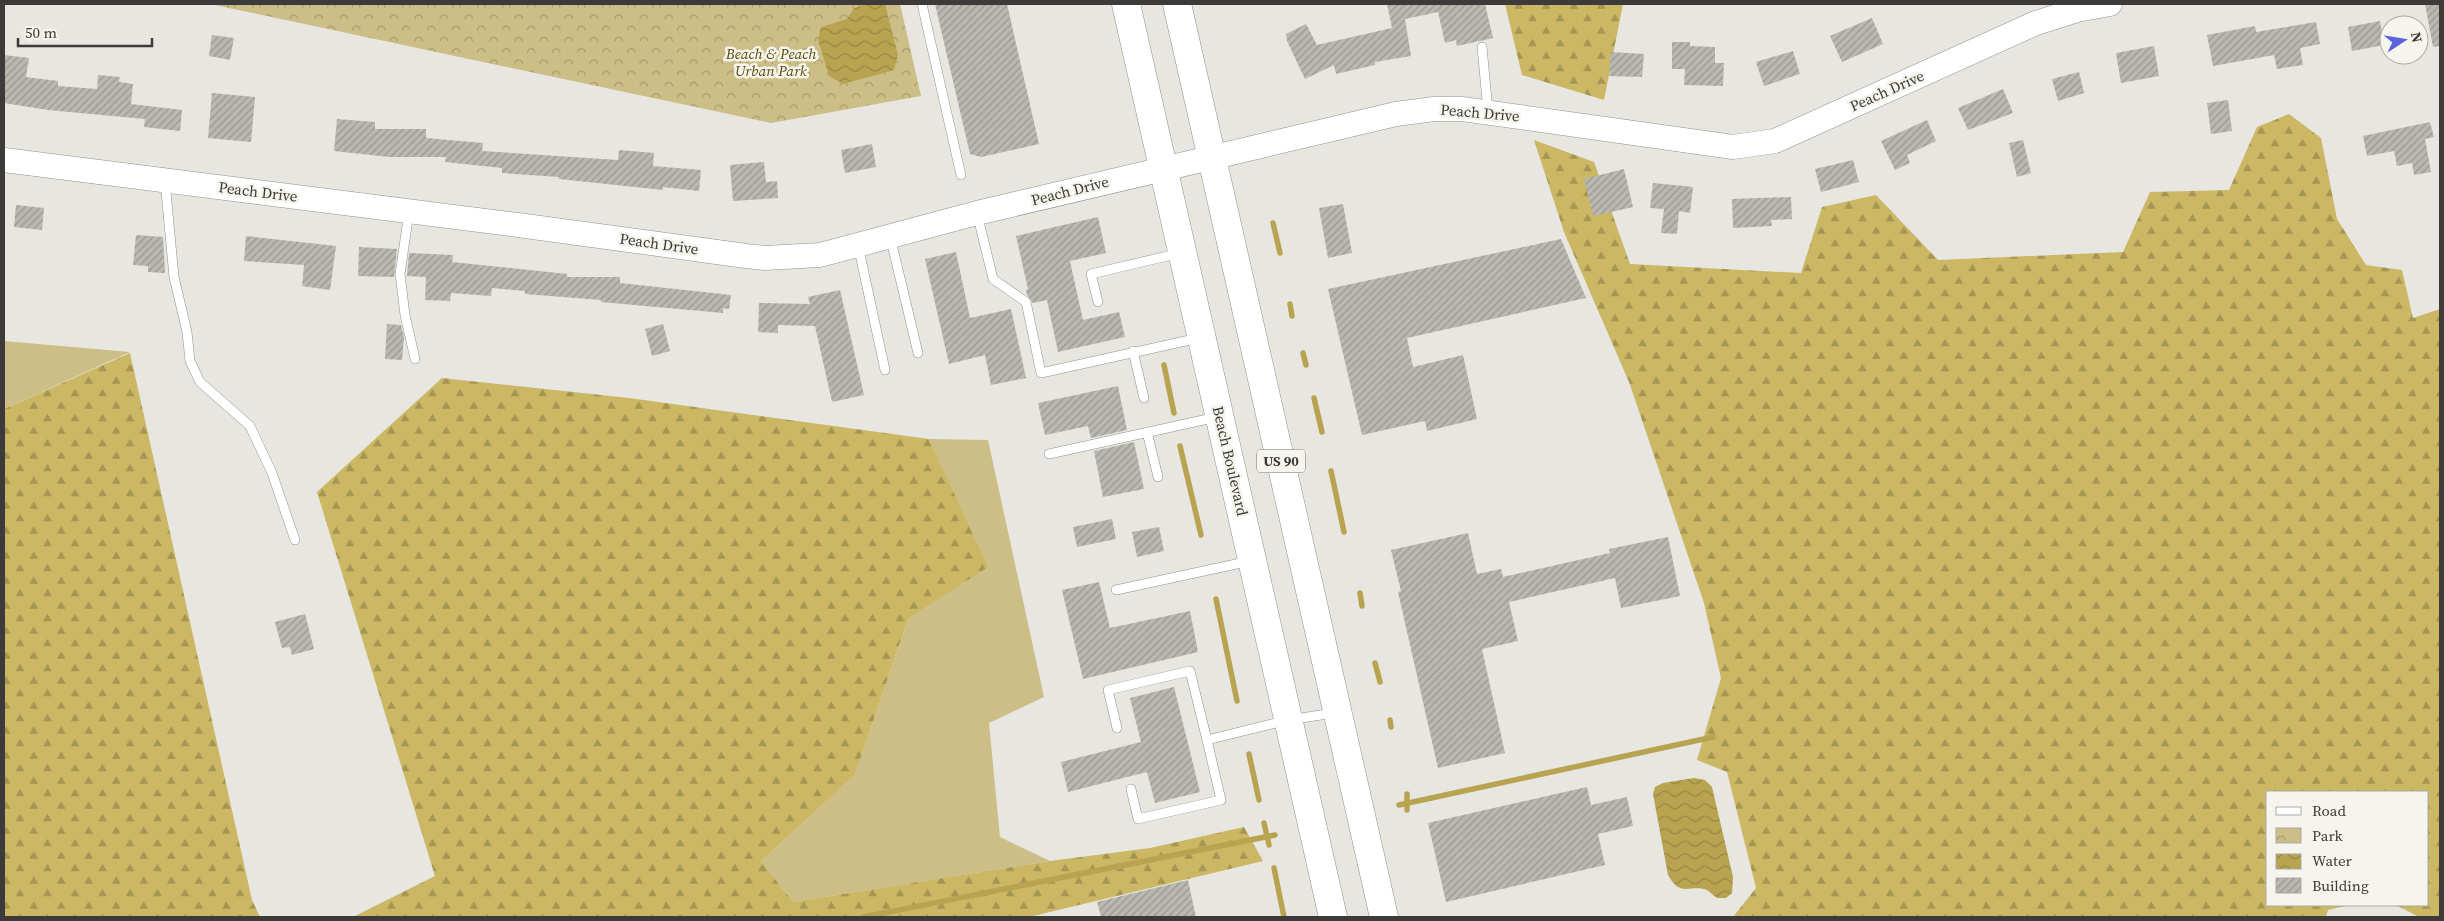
<svg xmlns="http://www.w3.org/2000/svg" width="2444" height="921" font-family="'Source Serif 4',serif">
<style>
.green{fill:#ccbe86}
.forest{fill:url(#forest-firs)}
.park{fill:url(#park-crowns)}
.water{fill:url(#water-waves)}
.lines{fill:none;stroke-linecap:round;stroke-linejoin:round}
.stream{stroke:#b8a450;stroke-width:5.5}
.building{fill:url(#building-hatch)}
.lane-casing{stroke:#92908a;stroke-width:10}
.secondary-casing{stroke:#92908a;stroke-width:25}
.highway-casing{stroke:#92908a;stroke-width:29}
.lane{stroke:#fff;stroke-width:9}
.secondary{stroke:#fff;stroke-width:24}
.highway{stroke:#fff;stroke-width:28}
.labels{text-anchor:middle;stroke-width:5;stroke-linejoin:round;paint-order:stroke}
.shield{fill:#f5f4ed;stroke:#74726f;stroke-width:1}
.shield-label{font-size:14px;font-weight:bold;fill:#3c3b39}
.park-label{font-size:15px;font-style:italic;fill:#5c4d0a;stroke:#f5f4ed}
.street-label{font-size:15px;fill:#3c3b39;stroke:#f5f4ed}
</style>
<defs>
<pattern id="forest-firs" width="22" height="20" patternUnits="userSpaceOnUse" patternTransform="scale(1.25)"><rect width="22" height="20" fill="#cbb764"/><path d="M5 1l3.5 6h-7zM16 11l3.5 6h-7z" fill="#a69653"/></pattern>
<pattern id="park-crowns" width="20" height="18" patternUnits="userSpaceOnUse" patternTransform="scale(1.25)"><rect width="20" height="18" fill="#ccbe86"/><path d="M2 6a3 3 0 1 1 6 0M12 15a3 3 0 1 1 6 0" fill="none" stroke="#a79c6f"/></pattern>
<pattern id="water-waves" width="16" height="10" patternUnits="userSpaceOnUse" patternTransform="scale(1.25)"><rect width="16" height="10" fill="#b8a450"/><path d="M0 5q4-4 8 0t8 0" fill="none" stroke="#978743"/></pattern>
<pattern id="building-hatch" width="6" height="6" patternUnits="userSpaceOnUse" patternTransform="scale(1.25)"><rect width="6" height="6" fill="#b9b8b1"/><path d="M-1 1l2-2M0 6l6-6M5 7l2-2" fill="none" stroke="#989791"/></pattern>
</defs>
<rect width="100%" height="100%" fill="#e8e6e0"/>
<!-- green -->
<path class="green" d="M4 341 130 352 4 409Z
M929 439 988 440 1044 697 989 723 1000 837 1050 861 793 902 761 861 855 775 908 619 987 567Z"/>
<!-- forest -->
<path class="forest" d="M1505 4H1623L1604 100 1522 75Z
M2289 114 2321 138 2337 219 2366 265 2402 270 2413 318 2440 309V917H2419L2396 905H2428V792H2268V905H2349L2328 910 2326 917H1733L1756 888 1727 772 1697 760 1721 678 1704 603 1629 382 1564 232 1534 140 1594 162 1630 264 1801 273 1822 207 1876 195 1938 260 2123 252 2150 192 2229 190 2257 127Z
M130 353 252 900 260 917H4V409Z
M442 378 629 398 929 439 988 567 908 619 855 775 761 861 793 902 1050 861 1150 848 1244 827 1263 861 1029 917H353L435 876 317 492Z"/>
<!-- park -->
<path class="park" d="M210 4H900L921 96 771 123Z"/>
<!-- water -->
<path class="water" d="M868 4H885L898 55 894 70 843 84 829 76 818 40 821 27 847 19 854 8Z
M1694 778 1705 780 1712 787 1733 877 1732 893 1726 898H1717C1714 896 1710 892 1707 890 1688 884 1681 898 1668 875L1653 794 1655 787 1663 783Z"/>
<g class="lines">
<!-- stream -->
<path class="stream" d="M1273 223 1280 253
M1290 304 1292 316
M1303 353 1306 365
M1164 365 1174 413
M1314 398 1322 432
M1180 446 1201 535
M1331 471 1344 532
M1360 593 1362 606
M1216 599 1237 701
M1375 663 1380 682
M1390 720 1391 727
M1249 754 1259 800
M1399 805 1713 737
M1407 810V794
M1264 823 1269 845
M1274 868 1284 917
M864 917 1275 835"/>
</g>
<!-- building -->
<path class="building" d="M935 4H1007L1039 144 981 157 970 154Z
M1387 4H1485L1493 38 1457 46 1456 40 1445 43 1438 12 1405 19 1411 56 1375 62V65L1336 74 1334 65 1305 79 1287 41 1286 34 1306 24 1317 45 1392 28Z
M2425 4H2440V46L2433 47Z
M1872 18 1883 44 1842 62 1830 36Z
M2380 21 2384 45 2352 51 2348 27Z
M2316 22 2320 44 2300 48 2303 65 2277 69 2274 55 2213 66 2207 35 2255 26 2256 32Z
M212 35 234 38 230 60 209 56Z
M1672 42H1690V46L1715 47V63H1724L1723 86 1684 85 1685 69H1672Z
M2154 46 2159 76 2121 83 2116 53Z
M1793 51 1800 74 1764 86 1756 62Z
M1611 52 1644 54 1642 77 1609 76Z
M4 55 29 58 26 77 58 81V86L97 89 98 75 120 77 119 82 133 84 131 104 182 110 180 131 144 127 145 119 48 110 4 103Z
M2079 72 2084 93 2058 101 2052 79Z
M2003 89 2013 113 1968 130 1958 108Z
M212 93 255 97 251 142 208 138Z
M2228 100 2232 131 2211 134 2207 103Z
M337 119 375 122V129H426V138L483 143 482 151 618 160 619 150 654 153 653 166 701 170 699 191 663 187V190L559 179V177L502 173V168L445 162 446 157H389L334 151Z
M1927 120 1936 141 1907 155 1910 163 1895 170 1881 141Z
M2430 122 2434 137 2425 139 2431 172 2414 175 2412 163 2397 166 2394 151 2367 156 2363 136Z
M2023 140 2031 173 2017 177 2009 143Z
M872 144 876 167 845 173 841 150Z
M1853 160 1859 182 1821 192 1815 169Z
M764 162 766 182 777 181 778 198 733 201 730 165Z
M1624 169 1633 207 1593 216 1584 179Z
M1653 183 1693 187 1690 213 1679 211 1677 234 1661 233 1664 209 1650 208Z
M1791 197 1792 219 1771 220 1772 226 1733 228 1732 199Z
M1343 204 1352 253 1328 258 1319 208Z
M16 205 44 208 42 230 14 227Z
M1098 217 1106 253 1070 261 1083 320 1119 312 1125 337 1058 352 1047 300 1033 303 1027 295 1026 290 1028 289 1016 236Z
M136 235 163 237 165 273 148 272V266L133 265Z
M246 236 336 246 330 290 302 286 304 265 244 261Z
M1561 239 1586 298 1407 338 1413 367 1463 355 1477 419 1427 431 1425 421 1362 435 1328 289Z
M359 247 397 249 394 277 358 276Z
M956 252 970 318 1011 309 1026 378 991 385 985 355 949 364 925 259Z
M409 253 453 255 452 262 567 274V277H620V283L731 295 729 309 723 308V313L601 302V300L525 294V291L492 288 491 296 451 293 450 301 425 300 426 277 407 276Z
M840 290 864 395 832 402 815 326 778 325V333L758 332 759 303 810 304 808 297Z
M387 324 401 325 404 337 402 360 385 359Z
M663 324 670 351 652 356 645 329Z
M1118 386 1127 430 1091 438 1088 426 1045 435 1038 403Z
M1134 442 1144 489 1103 497 1094 451Z
M1112 519 1116 539 1077 547 1073 527Z
M1159 527 1164 551 1137 557 1132 532Z
M1468 533 1477 574 1501 569 1503 577 1610 553 1609 549 1668 537 1680 596 1621 608 1615 578 1509 602 1518 641 1482 649 1505 753 1438 768 1398 592 1401 591 1391 550Z
M1099 582 1110 628 1190 611 1198 652 1083 679 1062 590Z
M305 614 314 649 292 655 290 647 282 648 275 622Z
M1174 687 1200 792 1155 803 1147 772 1068 792 1061 762 1141 742 1130 698Z
M1587 787 1591 805 1627 797 1633 826 1598 834 1605 865 1446 902 1428 823Z
M1188 880 1196 917H1101L1097 902Z"/>
<g class="lines">
<defs>
<path id="lane" d="M922 4 961 175
M1482 47 1488 111
M165 181 174 277 187 332 190 361 200 382 250 426 272 473 295 540
M409 212 400 274 405 315 415 359
M977 213 993 279 1026 302 1041 373 1199 338
M890 236 918 353
M858 245 885 370
M1098 302 1091 274 1180 253
M1133 351 1144 398
M1147 432 1158 477
M1049 454 1217 417
M1116 590 1250 561
M1117 728 1108 690 1190 671 1207 740 1288 720 1334 713
M1131 789 1138 819 1221 800 1207 740"/>
<path id="secondary" d="M4 160 518 225 746 256 765 258 820 255 977 213 1396 114 1434 109H1462L1733 147 1775 141 2036 23 2077 10 2110 4"/>
<path id="highway" d="M1126 4 1333 917
M1177 4 1384 917"/>
</defs>
<!-- lane casing -->
<use href="#lane" class="lane-casing"/>
<!-- secondary casing -->
<use href="#secondary" class="secondary-casing"/>
<!-- highway casing -->
<use href="#highway" class="highway-casing"/>
<!-- lane -->
<use href="#lane" class="lane"/>
<!-- secondary -->
<use href="#secondary" class="secondary"/>
<!-- highway -->
<use href="#highway" class="highway"/>
</g>
<g class="labels">
<!-- shield labels -->
<rect class="shield" x="1257" y="449.5" width="48" height="23" rx="4"/>
<g class="shield-label">
<text x="1281" y="466">US 90</text>
</g>
<!-- park labels -->
<g class="park-label">
<text x="771" y="59">Beach &amp; Peach<tspan x="771" dy="17">Urban Park</tspan></text>
</g>
<!-- street labels -->
<g class="street-label">
<text transform="translate(1887 91) rotate(-24)" y="5">Peach Drive</text>
<text transform="translate(1480 113) rotate(5)" y="5">Peach Drive</text>
<text transform="translate(1070 191) rotate(-14)" y="5">Peach Drive</text>
<text transform="translate(258 192) rotate(7)" y="5">Peach Drive</text>
<text transform="translate(659 244) rotate(8)" y="5">Peach Drive</text>
<text transform="translate(1230 461) rotate(77)" y="5">Beach Boulevard</text>
</g>
</g>
<!-- border -->
<rect width="2444" height="921" fill="none" stroke="#3c3b39" stroke-width="10"/>
<!-- legend -->
<rect x="2266" y="791" width="162" height="115" fill="#f5f4ed" stroke="#abaaa5"/>
<rect x="2276" y="807" width="25" height="8" fill="#ffffff" stroke="#abaaa5"/>
<text x="2312" y="816" font-size="15" fill="#3c3b39">Road</text>
<rect x="2276" y="828" width="25" height="15" fill="url(#park-crowns)" stroke="#abaaa5"/>
<text x="2312" y="841" font-size="15" fill="#3c3b39">Park</text>
<rect x="2276" y="854" width="25" height="15" fill="url(#water-waves)" stroke="#abaaa5"/>
<text x="2312" y="866" font-size="15" fill="#3c3b39">Water</text>
<rect x="2276" y="878" width="25" height="15" fill="url(#building-hatch)" stroke="#abaaa5"/>
<text x="2312" y="891" font-size="15" fill="#3c3b39">Building</text>
<!-- north arrow -->
<g transform="translate(2404 40) rotate(78)"><circle r="24" fill="#f5f4ed" stroke="#abaaa5"/>
<path d="M0-4L9 19L0 12L-9 19Z" fill="#5c64dc"/>
<text y="-8" font-size="14" font-weight="bold" text-anchor="middle" fill="#3c3b39">N</text>
</g>
<!-- scale -->
<path d="M18 38v8h134v-8" fill="none" stroke="#3c3b39" stroke-width="2.5"/>
<text x="25" y="38" font-size="15" fill="#3c3b39" stroke="#f5f4ed" stroke-width="4" paint-order="stroke">50 m</text>
</svg>
